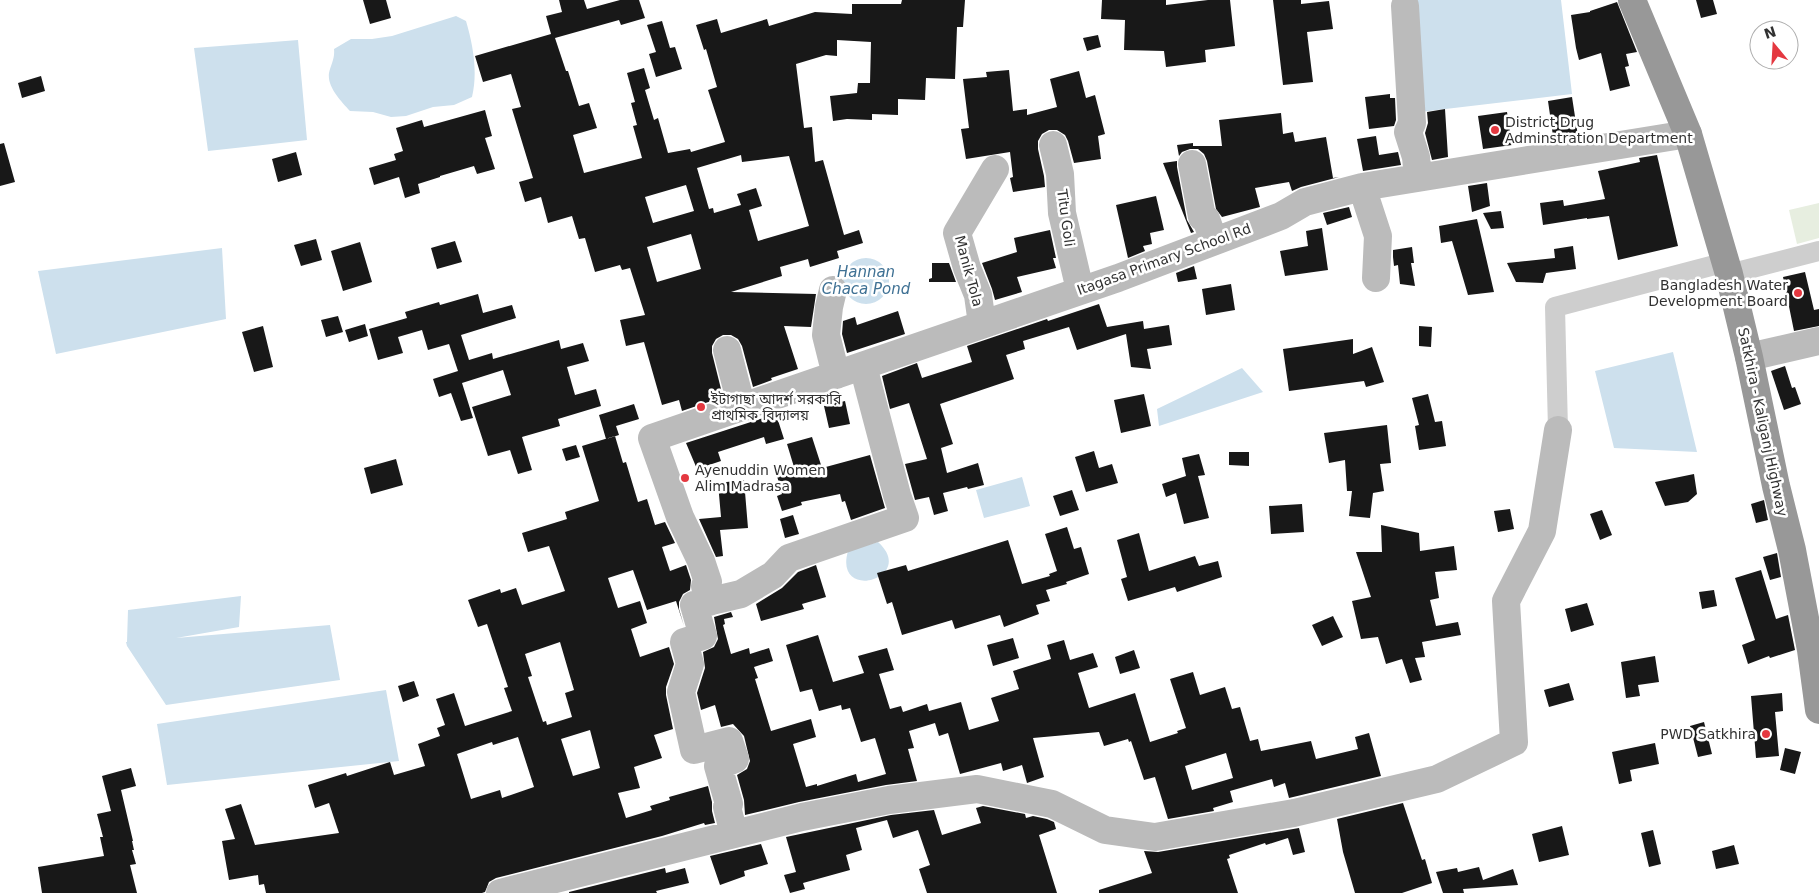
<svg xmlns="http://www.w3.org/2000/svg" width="1819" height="893" font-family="'DejaVu Sans','Noto Sans Bengali',sans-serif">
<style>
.green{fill:#e7eee0}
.water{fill:#cde0ed}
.building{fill:#181818;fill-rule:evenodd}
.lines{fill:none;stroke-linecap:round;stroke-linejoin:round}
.street{stroke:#cecece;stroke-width:20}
.secondary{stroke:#bbb;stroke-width:28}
.highway{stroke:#989898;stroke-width:28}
.poi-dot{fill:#e43840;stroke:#fff;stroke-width:2}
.labels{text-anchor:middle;stroke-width:5;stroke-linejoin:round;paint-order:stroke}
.poi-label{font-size:14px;fill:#313131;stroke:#fff;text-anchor:start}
.street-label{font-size:14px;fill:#313131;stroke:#fff}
.water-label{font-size:15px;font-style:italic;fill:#3f7194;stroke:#fff}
</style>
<rect width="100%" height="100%" fill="#fff"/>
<!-- green -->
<path class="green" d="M1819 203V238L1797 244 1789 210Z"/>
<!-- water -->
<path class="water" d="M1408 0H1561L1572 94 1420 112Z
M456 16 466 21C473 45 478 72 472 97L454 105 433 107 406 116 391 117 373 112 350 111C341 101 327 87 329 73 331 64 335 59 334 49L351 39H372L392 36Z
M298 40 307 140 208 151 194 48Z
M222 248 226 319 56 354 38 271Z
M843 281a23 23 0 1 1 46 0a23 23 0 1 1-46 0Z
M1673 352 1697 452 1614 448 1595 371Z
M1242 368 1263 392 1159 426 1157 409Z
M1022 477 1030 506 984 518 976 490Z
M878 542C918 578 833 603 848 551Z
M241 596 239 627 176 638 330 625 340 680 166 705 127 646 126 642H127L128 610Z
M386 690 399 761 167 785 157 724Z"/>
<!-- building -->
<path class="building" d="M363 0H386L391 18 370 24Z
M559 0H584L587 9 620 0H639L645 18 621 25 619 20 555 38 566 71H568L579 106 589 103 597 128 573 135 584 173 642 158 633 126 637 125 631 103 635 102 627 73 644 68 650 88 645 90 654 120 658 118 668 153 690 149 691 152 725 142 708 90 717 87 706 49 704 50 696 25 717 19 721 33 767 19 769 26 815 12 852 14V4H901L902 0H965L963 27H957L955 79 926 78 925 100 898 99V115L872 114V120L847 119 833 121 830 96 857 93 858 83H870L871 42 837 40V56L826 55 796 64 804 128 812 127 815 162 823 160 844 235 859 230 863 243 837 251 839 258 810 267 808 259 780 267 782 276 731 292 816 294 811 327 784 326 798 369 771 378 772 380 753 387 742 346 738 339 731 335H723L716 339 712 346V353L723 397 682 411 679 400 662 405 644 342 626 346 620 320 645 315 630 268 622 270 620 265 595 272 585 238 579 239 572 216 548 223 541 197 525 202 519 182 533 178 512 109 521 107 511 74 483 82 475 56 551 34 546 16 562 12ZM741 155 742 162 789 156 809 226 758 241 749 210 762 206 756 188 737 194 741 205 714 213 713 208 709 209 697 168ZM686 185 694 211 653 223 645 197ZM691 234 701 269 657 282 647 247Z
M1102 0H1166V5L1208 0H1230L1235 46 1205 50 1206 62 1166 67 1164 51 1124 50 1125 20 1101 19Z
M1273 0H1301V4L1329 1 1333 29 1307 32 1313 82 1283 85Z
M1696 0H1713L1717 14 1701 18Z
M1617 2 1637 52 1626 54 1629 66 1625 67 1630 86 1610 91 1601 53 1579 60 1576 48 1571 15 1590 12V11Z
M662 21 670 48 675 47 682 69 656 77 649 54 656 52 647 25Z
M1098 35 1101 47 1087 51 1083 38Z
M1009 70 1013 111 1027 109V115L1057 107 1050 79 1079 71 1086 98 1095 95 1105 134 1098 136 1101 159 1074 163 1068 141 1065 135 1057 130H1049L1042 134 1038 141V149L1044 176 1045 187 1013 192 1010 178 1013 177 1010 152 966 159 961 129 969 128 963 79 987 77 986 72Z
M41 76 45 91 22 98 18 83Z
M1390 94V98H1395L1396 120 1394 126 1369 129 1365 97Z
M1572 97 1578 136 1562 139V135L1553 136 1548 101Z
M1445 109 1448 157 1432 160 1425 133 1428 123 1427 112Z
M485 110 492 136 485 138 495 169 477 174 474 166 440 176V177L418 184 420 193 405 198 399 177 374 185 369 168 396 160 394 154 403 151 396 128 422 120 424 127Z
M1507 112 1512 145 1483 149 1478 116Z
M1281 113 1283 134 1293 132 1295 142 1326 137 1333 178 1339 177 1301 187 1292 191 1289 182 1255 188 1260 207 1222 217 1216 209 1207 161 1204 154 1198 149H1190L1182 152 1179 156 1177 145 1193 143V146H1222L1219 120Z
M1376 136 1379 155 1398 152 1401 165 1363 171 1357 139Z
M4 143 15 182 0 186V144Z
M296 152 302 175 278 182 272 159Z
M1657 155 1678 246 1618 260 1609 216 1587 219V218L1543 225 1540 203 1563 200 1564 206 1605 199 1598 171 1640 162 1639 158Z
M1177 161V167L1187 220 1194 232 1191 233 1163 163Z
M1487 183 1490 206 1472 212 1468 186Z
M1156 196 1164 230 1150 233 1152 244 1143 246 1145 251 1128 258 1116 205Z
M1349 207 1352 217 1327 225 1323 213Z
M1501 211 1504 228 1491 229 1483 213Z
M1477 219 1494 292 1468 295 1452 241 1441 243 1439 226Z
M1322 228 1328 270 1285 276 1280 251 1308 246 1306 231Z
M1050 230 1056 258H1053L1056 268 1017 277 1022 292 995 300 992 289 982 263 1017 252 1014 238Z
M316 239 322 260 301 266 294 245Z
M455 241 462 262 437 269 431 248Z
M360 242 372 282 343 291 331 251Z
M1573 246 1576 269 1546 273 1543 283 1516 282 1507 263 1555 258 1554 249Z
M1412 247 1414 263H1411L1415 286 1400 284 1398 265 1394 266 1393 257V250Z
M932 263H949L956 282H929V279L932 278Z
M1194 266 1197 279 1178 282 1176 273Z
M1805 272 1814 310 1819 309V326L1794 331 1783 277Z
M1231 284 1235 310 1206 315 1202 289Z
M478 294 483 313 512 305 516 318 461 335 469 360 492 353 493 359 559 340 561 349 583 343 589 361 567 367 575 395 596 389 601 406 558 419 560 426 522 437 532 470 518 474 510 450 488 456 472 407 511 395 503 370 462 383 473 418 461 421 451 393 439 397 433 379 458 371 449 344 428 350 422 330 398 337 403 353 378 360 369 329 407 318 405 312 439 302 440 305Z
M1099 304 1107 327 1143 321 1144 329 1169 325 1172 345 1147 349 1151 369 1131 367 1126 334 1077 350 1069 327 1023 341 1025 349 1006 355 1014 379 940 404 953 444 941 448 947 473 978 463 984 485 968 489 967 487 943 493 948 511 934 515 929 497 915 500 905 464 927 459 909 403 890 409 882 376 917 363 922 378 972 362 967 346 1047 319 1048 321Z
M898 311 905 334 847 353 842 334 843 321 855 317 857 325Z
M338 316 343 332 326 337 321 320Z
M365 324 368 336 349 342 345 330Z
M263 326 273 367 254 372 242 332Z
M1419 326 1432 327 1431 347 1419 346Z
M1353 339V354L1372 347 1384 382 1366 387 1364 381 1289 391 1283 349Z
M1785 366 1792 388 1795 387 1801 404 1784 410 1771 371Z
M1144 394 1151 426 1121 433 1114 400Z
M1428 394 1435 422 1442 421 1446 446 1419 450 1415 426 1419 425 1412 398Z
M845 401 850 424 829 428 824 406Z
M634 404 639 419 616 426 619 435 606 439 599 415Z
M776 414 784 439 766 444 764 437 718 452 721 461 697 469 686 443Z
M1387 425 1391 463 1380 464 1384 491 1373 493 1370 518 1349 516 1352 491H1347L1345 460 1329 463 1324 433Z
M615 436 623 463 626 462 638 502 647 499 655 525 665 522 675 543 662 547 670 571 686 565 691 580 690 590 683 594 679 602V609L684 626 676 601 647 610 633 570 608 578 618 608 640 601 647 623 631 629 640 657 669 647 674 664 666 687V695L673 729 654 735 662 758 634 767 640 788 618 793 626 818 652 810 650 806 670 800 669 797 708 786 712 802V811L715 823 705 825 704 823 662 836 496 878 489 882 485 892 482 893H266L264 884 259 885 258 875 229 880 222 841 235 839 225 809 241 804 255 845 339 833 329 803 315 808 308 785 346 773 347 776 390 762 394 775 425 766 418 744 440 736 437 728 445 725 436 699 454 693 465 726 512 711 504 688 508 687 487 624 478 627 468 600 500 589 501 593 516 588 522 605 565 591 549 546 528 552 522 533 567 519 565 512 599 501 582 446ZM560 642 574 690 565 693 572 717 547 725 546 721 543 722 528 677 532 676 525 654ZM590 730 600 768 573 776 561 739ZM518 737 534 787 502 798 500 790 471 799 457 754 492 742 493 745Z
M812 437 822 468 870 455 885 508 851 520 845 501 842 502 840 494 801 502 802 505 782 511 777 496 782 494 777 476 791 472 790 468 794 467 787 444Z
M576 445 580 457 566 461 562 449Z
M1094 451 1099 468 1112 464 1118 483 1086 492 1075 457Z
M1229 452H1249V466L1229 465Z
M1199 454 1205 475 1198 476 1209 518 1184 524 1176 493 1166 497 1162 484 1186 476 1182 458Z
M396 459 403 485 371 494 364 468Z
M1694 474 1697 494 1688 502 1665 506 1655 482Z
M744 480 748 528 720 530 723 556 716 557 699 519 721 517 718 483Z
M1072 490 1079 510 1060 516 1053 496Z
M1764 500 1768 520 1756 523 1751 504Z
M1302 504 1304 532 1271 534 1269 506Z
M1510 509 1514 529 1498 532 1494 511Z
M1602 510 1612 535 1600 540 1590 514Z
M793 515 799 534 785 538 780 519Z
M1381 525 1419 533 1420 551 1454 546 1457 570 1435 572 1439 598 1430 600 1436 626 1458 622 1461 635 1422 642 1425 657 1415 658 1422 680 1410 683 1402 659 1386 664 1378 637 1361 639 1352 601 1371 597 1356 552H1382Z
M1067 527 1074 549 1081 547 1089 574 1066 582 1067 584 1046 590 1050 601 1036 605 1039 614 1004 627 1000 615 955 629 952 620 902 635 892 602 887 604 877 573 906 565 908 571 1008 540 1022 584 1050 576 1049 574 1057 571 1045 534Z
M1139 533 1149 571 1195 556 1199 566 1218 561 1222 577 1177 592 1175 587 1128 601 1121 579 1127 577 1117 540Z
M1777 553 1781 577 1770 580 1763 557Z
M816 565 826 597 802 604 804 609 761 621 756 604 782 588 798 572Z
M1761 570 1776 619 1788 615 1795 650 1770 658 1769 656 1748 664 1742 645 1755 640 1735 578Z
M1714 590 1717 606 1702 609 1699 592Z
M1587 603 1594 625 1571 632 1565 609Z
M731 612 733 617 724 619 725 624 723 625 731 654 749 648 750 654 769 648 773 661 754 667 758 678 755 679 771 731 811 719 816 737 793 744 806 787 817 784V786L856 774 858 782 886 774 875 738 861 742 850 708 842 710 841 705 819 711 812 689 800 692 786 645 818 635 833 682 864 673 858 656 887 648 894 670 879 674 890 709 901 706 903 712 927 704 929 711 961 702 969 730 999 721 991 698 1019 689 1013 671 1051 659 1047 645 1064 640 1070 660 1093 653 1098 667 1078 673 1089 708 1135 693 1150 742 1178 733 1177 731 1186 728 1170 679 1193 672 1200 695 1225 687 1232 709 1240 707 1250 741 1258 739 1261 751 1311 741 1316 759 1358 749 1355 737 1369 733 1381 776 1289 798 1285 783 1274 787 1272 779 1230 791 1233 802 1213 808 1214 811 1168 819 1155 777 1144 780 1131 741 1129 742 1128 739 1104 746 1099 732 1033 738 1044 777 1027 783 1022 765 1003 771 1001 763 960 774 948 733 939 736 935 723 909 731 914 748 908 749 917 781 886 785 799 802 745 815 744 800 737 775 747 769 750 761 744 736 733 724 721 727 715 705 701 710 697 693 705 668 703 652 714 647 718 639 714 617ZM1226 753 1233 778 1192 790 1185 766Z
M1333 616 1343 637 1322 646 1312 625Z
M1013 638 1019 658 993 666 987 645Z
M1134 650 1140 668 1120 674 1115 657Z
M1655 656 1659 682 1638 685 1640 696 1626 698 1621 662Z
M414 681 419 696 403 702 398 686Z
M1569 683 1574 700 1549 707 1544 690Z
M1782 693 1783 711 1775 712 1779 756 1756 758 1751 696Z
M1704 722 1712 754 1698 757 1690 726Z
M1655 743 1659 764 1630 770 1632 781 1619 784 1612 752Z
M1785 748 1801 752 1795 774 1780 770Z
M131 768 136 786 121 790 133 841H132L134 850H132L136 864 130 865 137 893H42L38 867 104 856 100 837H103L97 814 111 811 102 776Z
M1403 803 1422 860 1425 859 1432 883 1402 893H1355L1343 852 1337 819Z
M983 806 1025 814 1026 818 1033 816 1047 819 1054 822 1056 829 1039 835 1057 893H927L919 869 930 865 918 830 893 838 887 820 856 828 862 850 846 855 850 870 803 883 805 889 790 893 784 875 796 872 786 837 891 815 934 810 942 835 981 823 976 808Z
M1562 826 1569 855 1539 862 1532 834Z
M1299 828 1305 852 1293 855 1288 838 1266 845 1265 843 1229 855 1230 858 1227 859 1238 893H1099V890L1152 873 1144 851 1158 852Z
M1653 830 1661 864 1649 867 1641 833Z
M761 844 768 864 744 871 745 876 720 885 710 856Z
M1734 845 1739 864 1716 869 1712 851Z
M1479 867 1483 880 1513 869 1518 885 1463 889 1464 893H1443L1436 872 1457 868 1458 872Z
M665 868 666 873 685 868 689 883 656 891 657 893H569V892Z"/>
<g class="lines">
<!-- street -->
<path class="street" d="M1729 274 1819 251
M1558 430 1555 307 1726 262"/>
<!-- secondary -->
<path class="secondary" d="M1405 6 1412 123 1408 132 1416 157 1418 177
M1053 145 1060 174 1062 213 1080 290
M1192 164 1202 217 1206 219 1214 241
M1362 187 1378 236 1376 278
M833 290 829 307 826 335 836 375
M982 324 978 295 967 268 957 233 995 169
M727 350 742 408
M1749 357 1819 341
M709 602 705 586 708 582 701 561 680 517 652 438 1118 278 1281 216 1305 202 1362 187 1688 134
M734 834 727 807 729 804 718 766 735 759 729 741 694 750 681 692 690 664 684 642 703 636 694 605 741 594 773 575 789 558 905 518 897 495 863 366
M500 893 802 817 889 800 977 789 1052 804 1105 830 1155 837 1294 813 1437 779 1514 742 1506 601 1542 531 1558 430"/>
<!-- highway -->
<path class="highway" d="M1632 0 1688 134 1729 274 1749 357 1776 486 1792 550 1811 650 1819 710"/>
</g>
<!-- markers -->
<g class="poi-dot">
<circle cx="1495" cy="130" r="5"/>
<circle cx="1798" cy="293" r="5"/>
<circle cx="701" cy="407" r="5"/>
<circle cx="685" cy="478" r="5"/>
<circle cx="1766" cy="734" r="5"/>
</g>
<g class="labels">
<!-- poi labels -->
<g class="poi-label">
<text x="1505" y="127">District Drug<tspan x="1505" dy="16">Adminstration Department</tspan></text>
<text x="1788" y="290" text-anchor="end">Bangladesh Water<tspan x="1788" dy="16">Development Board</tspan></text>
<text x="711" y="404">ইটাগাছা আদর্শ সরকারি<tspan x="711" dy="16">প্রাথমিক বিদ্যালয়</tspan></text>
<text x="695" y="475">Ayenuddin Women<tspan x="695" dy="16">Alim Madrasa</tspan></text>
<text x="1756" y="739" text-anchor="end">PWD Satkhira</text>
</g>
<!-- street labels -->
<g class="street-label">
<text transform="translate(1066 218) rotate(82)" y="5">Titu Goli</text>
<text transform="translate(1164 259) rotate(-20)" y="5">Itagasa Primary School Rd</text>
<text transform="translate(969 271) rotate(75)" y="5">Manik Tola</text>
<text transform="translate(1763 422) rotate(78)" y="5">Satkhira - Kaliganj Highway</text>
</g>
<!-- water labels -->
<g class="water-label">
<text x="866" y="277">Hannan<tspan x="866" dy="17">Chaca Pond</tspan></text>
</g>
</g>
<!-- north arrow -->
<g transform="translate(1774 45) rotate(342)"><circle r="24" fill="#ffffff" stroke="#adadad"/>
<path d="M0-4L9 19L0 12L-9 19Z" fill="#e43840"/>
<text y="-8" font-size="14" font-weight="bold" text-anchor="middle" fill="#313131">N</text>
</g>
</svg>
